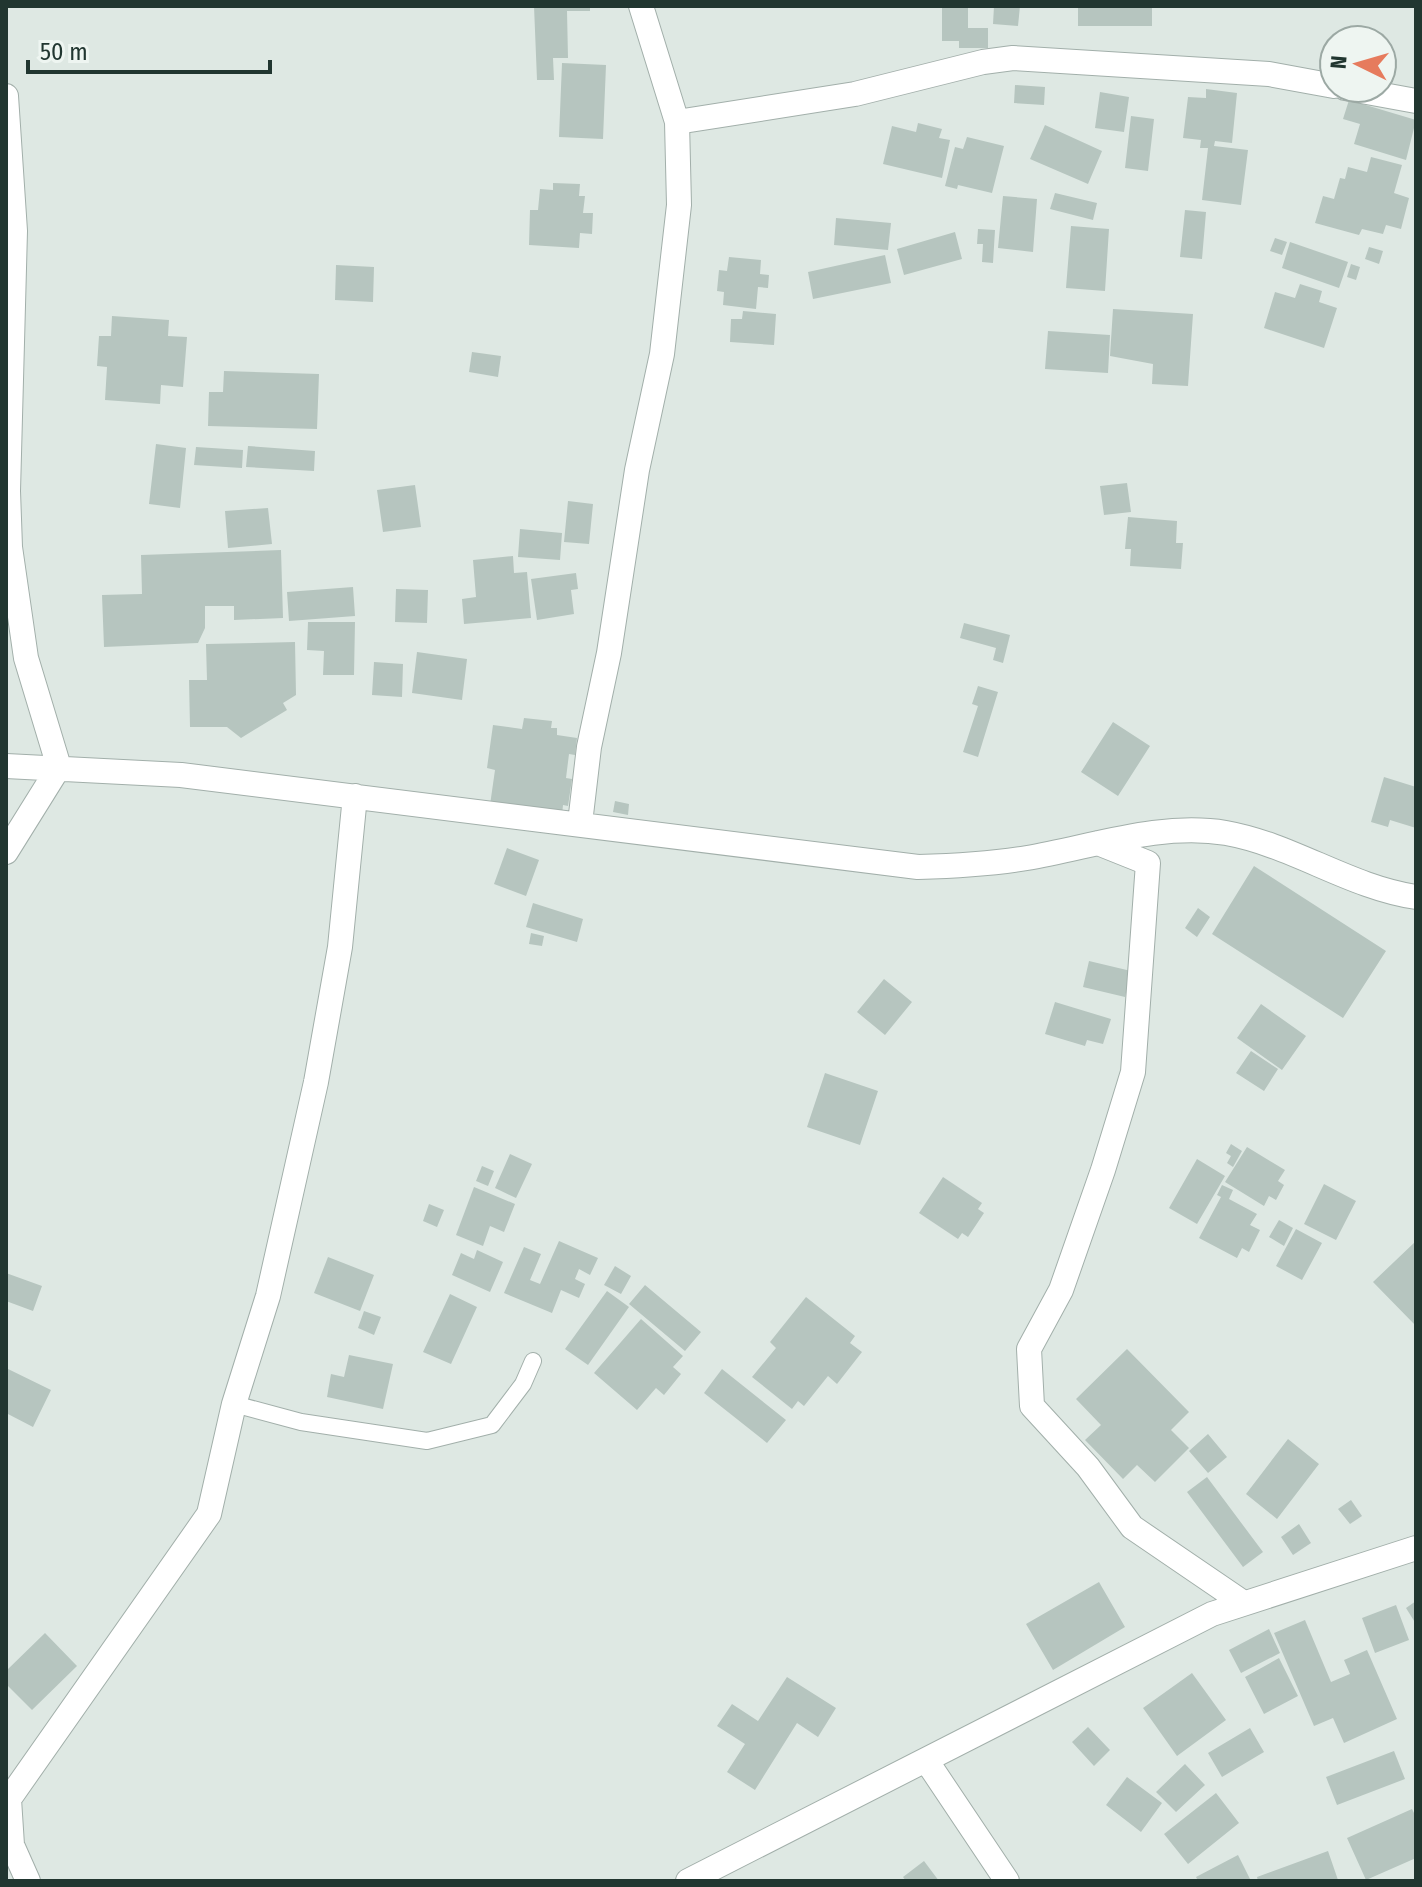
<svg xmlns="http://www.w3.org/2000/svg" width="1422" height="1887" font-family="'Fira Sans Condensed',sans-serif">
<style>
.building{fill:#b6c5bf}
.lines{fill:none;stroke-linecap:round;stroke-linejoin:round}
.service-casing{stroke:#a2afaa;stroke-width:18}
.minor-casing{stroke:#a2afaa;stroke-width:26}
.service{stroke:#fff;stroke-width:16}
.minor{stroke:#fff;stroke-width:24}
</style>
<rect width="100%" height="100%" fill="#dee8e3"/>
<!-- building -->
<path class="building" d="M534 6H590V11H567L568 58H553L554 80H537Z
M942 6H968V28H988V48H959V41H942Z
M994 6H1020L1018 26 993 24Z
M1078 6H1152V26H1078Z
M562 63 606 65 603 139 559 137Z
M1015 85 1045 87 1044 105 1014 103Z
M1206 89 1237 93 1232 143 1215 141 1214 146 1248 150 1241 205 1202 200 1208 148H1200L1201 140 1183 138 1188 97 1206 98Z
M1100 92 1129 97 1124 132 1095 128Z
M1349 100 1416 120 1406 160 1354 144 1360 124 1343 119Z
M1131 116 1154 119 1148 171 1125 168Z
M918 123 942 129 939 138 950 140 942 178 883 164 892 126 916 132Z
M1045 125 1102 151 1088 184 1030 159Z
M967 137 1004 146 992 193 958 185 957 189 945 186 955 147 963 149Z
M1371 157 1402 165 1394 193 1409 198 1401 229 1386 225 1383 234 1362 229 1359 235 1315 223 1323 196 1334 199 1340 178 1345 179 1348 167 1367 172Z
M553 183 580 184 579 196H585L583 213H593L592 234 580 233 579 248 529 245 530 210H538L540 189 553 190Z
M1055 193 1097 203 1093 220 1050 209Z
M1003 196 1037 199 1033 252 998 248Z
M1185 210 1206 212 1202 259 1180 257Z
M836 218 891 223 888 250 834 245Z
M1071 226 1109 229 1105 291 1066 288Z
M978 229 995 230 993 263 982 262 983 244H977Z
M955 232 962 259 904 275 897 249Z
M1275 238 1287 242 1282 255 1270 251Z
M1290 242 1348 262 1339 288 1282 268Z
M1369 247 1383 251 1379 264 1365 259Z
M885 255 891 283 813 299 808 272Z
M729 257 761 260 760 274 769 275 768 288 758 287 756 309 723 305 724 292 717 291 719 270 727 271Z
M1351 264 1360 267 1356 280 1347 277Z
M336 265 374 267 373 302 335 300Z
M1300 284 1322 291 1319 302 1337 308 1324 348 1264 328 1275 292 1295 298Z
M1113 309 1193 314 1188 386 1152 384 1153 364 1110 356Z
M743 311 776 314 774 345 730 342 731 319H742Z
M112 316 169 320 168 336 187 337 183 387 161 385 160 404 105 400 107 367 97 366 99 336H111Z
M1048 331 1110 335 1108 373 1045 369Z
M472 352 501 356 498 377 469 372Z
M224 371 319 374 317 429 208 426 209 392H223Z
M156 444 186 448 180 508 149 504Z
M248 446 315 451 314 471 246 467Z
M196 447 243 450 242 468 194 465Z
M1127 483 1131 512 1104 515 1100 486Z
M415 485 421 527 383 532 377 490Z
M568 501 593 504 589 544 564 542Z
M268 508 272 544 228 548 225 511Z
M1128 517 1177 521 1176 543H1183L1181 569 1130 566 1131 549H1125Z
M520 529 562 533 560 560 518 557Z
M281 550 283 618 234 620V606H205V628L198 643 104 647 102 595 142 594 141 555Z
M513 556 514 573 527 572 531 618 464 624 462 599 476 597 473 560Z
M576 573 578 589 571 590 574 614 537 620 531 579Z
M353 587 355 616 289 621 287 592Z
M396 589 428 590 427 623 395 622Z
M308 622H355L354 675H323L324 651 307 650Z
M964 623 1010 635 1003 663 993 660 996 648 960 638Z
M295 642 296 695 283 703 287 710 241 738 227 727H190L189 680H207L206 644Z
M417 652 467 659 462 700 412 693Z
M374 662 403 664 402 697 372 695Z
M978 686 998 692 978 757 963 752 978 706 972 704Z
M524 718 552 721 551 728H557V735L577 738 575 755 569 754 566 778 572 779 568 806 563 805 562 815 490 805 495 770 487 768 493 725 522 729Z
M1113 722 1150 746 1118 796 1081 772Z
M1384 777 1416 787V828L1390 820 1388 827 1371 822Z
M615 801 629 804 628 815 613 812Z
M507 848 539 860 526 896 494 884Z
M1254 866 1386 951 1343 1018 1212 934Z
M533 903 583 919 577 942 526 927Z
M1198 908 1210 917 1197 937 1185 928Z
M531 933 544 936 542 946 529 944Z
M1089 961 1131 971 1125 997 1083 987Z
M884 979 912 1002 885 1035 857 1012Z
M1055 1002 1111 1019 1103 1044 1087 1040 1085 1046 1045 1034Z
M1261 1004 1306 1036 1282 1070 1237 1038Z
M1251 1051 1278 1069 1264 1091 1236 1073Z
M825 1073 878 1091 860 1145 807 1127Z
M1231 1144 1242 1151 1233 1167 1227 1163 1231 1156 1226 1153Z
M1247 1147 1285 1170 1278 1181 1284 1185 1276 1200 1269 1196 1264 1206 1225 1182Z
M510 1154 532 1164 516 1198 495 1188Z
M1197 1159 1225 1176 1197 1224 1169 1208Z
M482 1166 494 1171 488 1186 476 1181Z
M943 1177 982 1203 978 1209 984 1213 968 1237 962 1233 958 1239 919 1213Z
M1324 1184 1356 1201 1336 1240 1304 1224Z
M1222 1185 1233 1190 1229 1199 1257 1214 1250 1225 1260 1230 1249 1252 1242 1248 1237 1258 1199 1238 1221 1197 1217 1195Z
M474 1187 515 1204 504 1232 490 1226 483 1246 456 1235Z
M429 1204 444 1210 437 1227 423 1221Z
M1279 1220 1293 1228 1284 1246 1269 1237Z
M1296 1229 1322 1243 1302 1280 1276 1266Z
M559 1241 598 1258 590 1275 579 1269 575 1279 585 1284 579 1298 561 1290 552 1313 504 1293 524 1247 541 1254 530 1280 540 1284Z
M1416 1241V1326L1373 1282Z
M477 1250 503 1262 490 1292 452 1275 461 1253 474 1259Z
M328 1257 374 1275 360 1311 314 1293Z
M615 1266 631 1276 621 1294 604 1285Z
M6 1273 42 1286 33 1311 6 1301Z
M645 1285 701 1332 685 1351 629 1304Z
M607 1291 629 1307 588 1365 565 1349Z
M450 1294 477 1307 451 1364 423 1352Z
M806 1297 855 1336 850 1343 862 1352 837 1384 828 1376 804 1406 798 1401 792 1409 752 1377 776 1348 770 1342Z
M364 1311 381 1317 374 1335 358 1328Z
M641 1319 683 1356 673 1367 681 1374 664 1395 656 1388 637 1410 594 1373Z
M1127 1349 1189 1412 1171 1430 1189 1448 1155 1482 1137 1465 1123 1479 1085 1440 1101 1425 1076 1399Z
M349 1355 393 1364 383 1409 327 1397 331 1374 344 1377Z
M6 1368 51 1390 33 1427 6 1413Z
M722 1369 786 1420 767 1443 704 1393Z
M1208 1434 1227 1457 1208 1473 1189 1451Z
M1288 1439 1319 1464 1277 1519 1246 1494Z
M1207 1477 1263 1552 1243 1567 1187 1492Z
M1351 1500 1362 1516 1350 1524 1338 1509Z
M1299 1524 1311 1543 1293 1555 1281 1537Z
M1099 1582 1125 1627 1053 1670 1026 1624Z
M1416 1601V1624L1406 1608Z
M1396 1605 1409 1640 1375 1653 1362 1618Z
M1305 1620 1331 1682 1350 1674 1344 1660 1367 1650 1397 1719 1344 1743 1333 1718 1314 1726 1274 1633Z
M1269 1629 1280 1653 1241 1673 1229 1650Z
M45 1633 77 1666 32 1710 6 1684V1671Z
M1279 1658 1298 1696 1264 1714 1245 1677Z
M1192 1673 1226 1720 1177 1756 1143 1708Z
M787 1677 836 1708 818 1737 797 1723 755 1790 727 1772 745 1744 717 1726 732 1704 758 1721Z
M1088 1727 1110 1750 1094 1766 1072 1742Z
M1250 1728 1264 1752 1222 1777 1208 1753Z
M1394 1751 1405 1779 1337 1805 1326 1777Z
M1185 1764 1205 1785 1176 1812 1156 1792Z
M1127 1777 1162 1803 1141 1832 1106 1805Z
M1216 1793 1239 1823 1188 1864 1164 1834Z
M1412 1809 1416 1817V1858L1366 1880 1347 1838Z
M1328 1851 1338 1880 1258 1881 1257 1877Z
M1238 1855 1251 1881H1198L1196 1877Z
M924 1861 939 1881H906L903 1877Z"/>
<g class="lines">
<defs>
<path id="service" d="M234 1404 301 1422 427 1441 492 1425 523 1384 533 1361"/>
<path id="minor" d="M1345 88 1416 101
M6 96 15 231 8 491 10 547 26 658 59 767 6 852
M677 122 855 94 983 62 1013 58 1269 74 1334 86
M6 766 181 775 918 867C955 866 991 864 1027 858 1092 847 1160 822 1226 833 1293 845 1349 887 1416 897
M580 823 589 747 609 653 637 470 662 354 679 205 677 122 641 6
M1098 843 1148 863 1133 1072 1103 1170 1061 1290 1029 1349 1032 1406 1088 1467 1132 1527 1242 1602
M926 1760 1007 1881
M28 1881 12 1845 9 1799 209 1514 234 1404 268 1296 316 1082 340 947 355 796
M688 1881 1212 1614 1416 1548"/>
</defs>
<!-- service casing -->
<use href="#service" class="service-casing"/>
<!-- minor casing -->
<use href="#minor" class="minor-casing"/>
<!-- service -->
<use href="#service" class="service"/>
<!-- minor -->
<use href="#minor" class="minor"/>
</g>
<!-- border -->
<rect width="1422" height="1887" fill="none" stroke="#213630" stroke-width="16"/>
<!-- north arrow -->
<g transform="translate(1358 64) rotate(275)"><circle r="38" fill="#eef5f1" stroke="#9ca9a4" stroke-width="2"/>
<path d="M0-6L14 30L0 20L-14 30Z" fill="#e67b5d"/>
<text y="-12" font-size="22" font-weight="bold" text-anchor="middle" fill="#213630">N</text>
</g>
<!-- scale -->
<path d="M28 60v12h242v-12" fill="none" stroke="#213630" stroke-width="4"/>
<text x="40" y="60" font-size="24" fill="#213630" stroke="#eef5f1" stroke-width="6" paint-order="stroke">50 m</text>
</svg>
